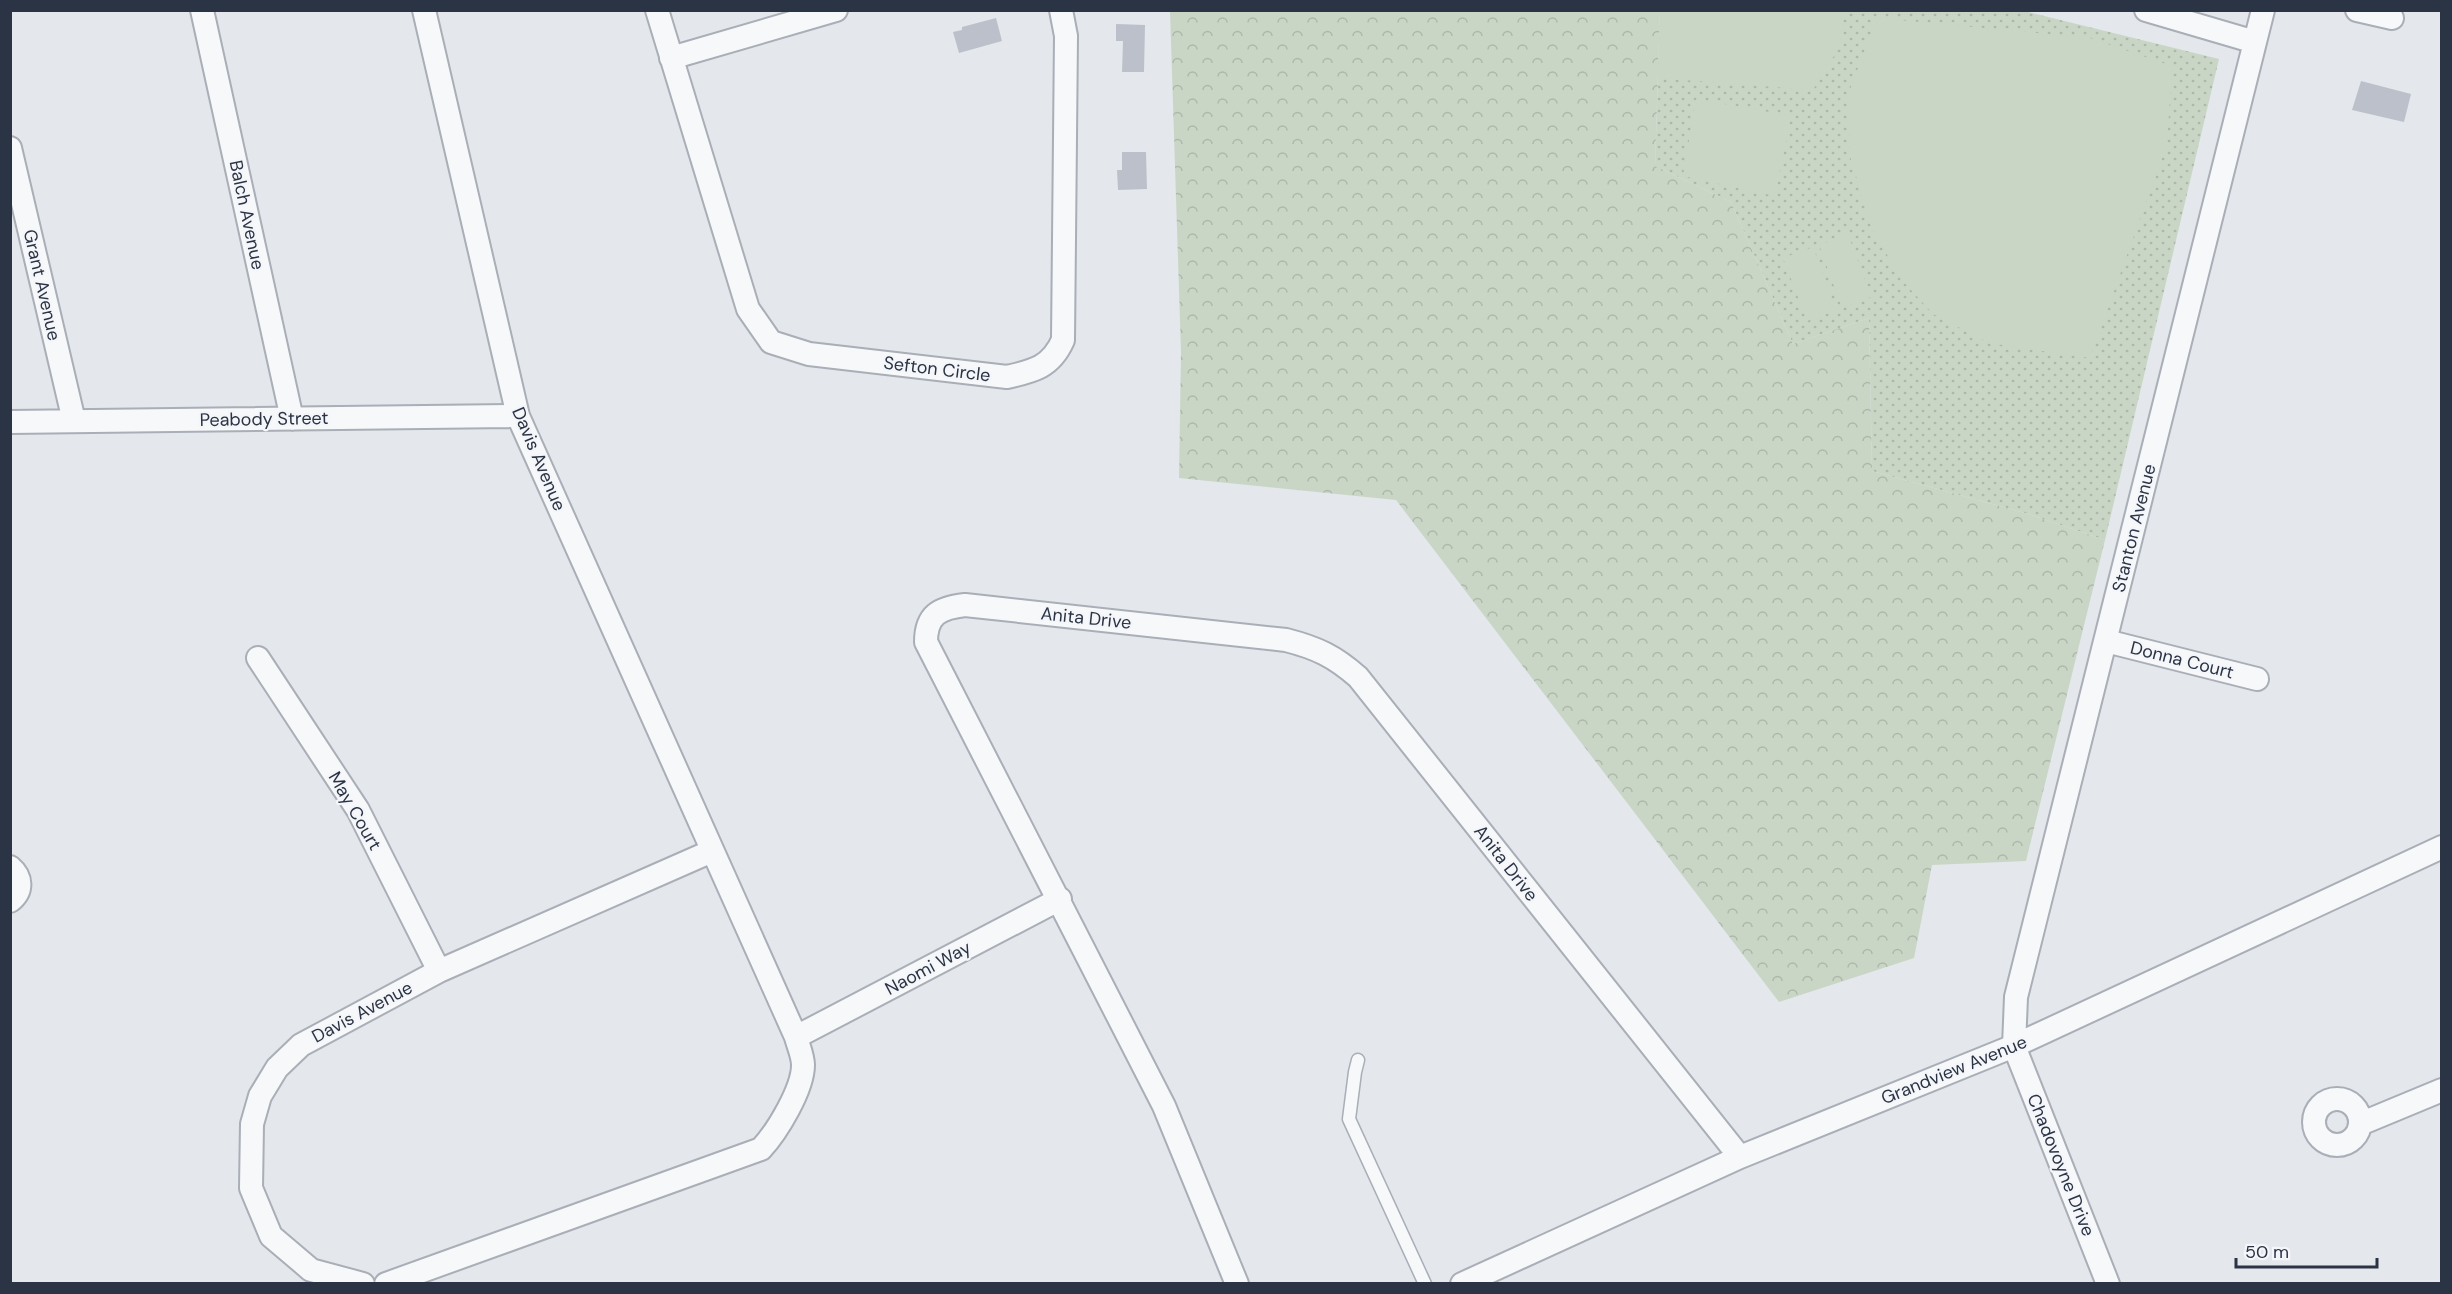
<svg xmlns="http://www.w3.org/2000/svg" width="2452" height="1294" font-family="'DM Sans',sans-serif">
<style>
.green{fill:url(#green-dots)}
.forest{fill:url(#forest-crowns)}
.pitch{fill:#c9d6c5}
.building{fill:#bbc0ca}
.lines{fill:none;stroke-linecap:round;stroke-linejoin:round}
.lane-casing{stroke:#a9aeb7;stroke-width:15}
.street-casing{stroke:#a9aeb7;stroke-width:26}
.lane{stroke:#f7f8fa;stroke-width:12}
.street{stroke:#f7f8fa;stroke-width:22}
.labels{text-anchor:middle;stroke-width:4.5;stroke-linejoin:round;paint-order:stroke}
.street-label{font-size:18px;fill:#2b3445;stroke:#f4f6f9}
</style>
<defs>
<pattern id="green-dots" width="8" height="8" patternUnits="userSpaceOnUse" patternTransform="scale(1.5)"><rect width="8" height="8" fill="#c9d6c5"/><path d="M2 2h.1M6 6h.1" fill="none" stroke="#adb8ab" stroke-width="1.8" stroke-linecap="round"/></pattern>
<pattern id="forest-crowns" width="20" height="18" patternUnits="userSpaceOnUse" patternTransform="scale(1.5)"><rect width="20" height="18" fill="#c9d6c5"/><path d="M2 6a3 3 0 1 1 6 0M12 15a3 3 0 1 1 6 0" fill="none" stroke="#adb8ab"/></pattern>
</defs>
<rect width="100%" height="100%" fill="#e4e7ec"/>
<!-- green -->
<path class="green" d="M1660 11H2024L2219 59 2105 540 2025 513 1872 471 1869 318 1793 344 1731 202 1655 166Z"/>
<!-- forest -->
<path class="forest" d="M1170 11H1660L1655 166 1731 202 1793 344 1869 318 1872 471 2025 513 2105 540 2026 861 1932 865 1914 958 1779 1002 1396 500 1179 478 1181 352Z"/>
<!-- pitch -->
<path class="pitch" d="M1660 11V10L1844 11 1840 46 1813 90 1658 78Z
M1877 18 2090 38 2172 66 2167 144 2090 358 1989 343 1933 314 1900 278 1871 226 1850 156 1849 92Z
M1696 99 1791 116 1775 196 1683 176Z
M1848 234 1871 297 1842 308 1819 245Z
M1813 247 1836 310 1807 321 1783 258Z"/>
<!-- building -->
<path class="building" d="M996 18 1002 41 959 53 953 32 962 30V27Z
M1116 24 1145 25 1144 72H1122L1123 41H1116Z
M2361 81 2411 94 2404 122 2352 110Z
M1122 152H1146L1147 189 1118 190 1117 170H1122Z"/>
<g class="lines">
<defs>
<path id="lane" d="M1358 1060 1355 1072 1349 1119 1425 1284"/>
<path id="street" d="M202 10 292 419
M657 10 748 309 771 342 809 354 1007 377C1034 371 1051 367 1063 340L1066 36 1061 10
M2146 10 2255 42
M2357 10 2392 18
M671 58 836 10
M10 148 74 421
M10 422 518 416
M2106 641 2257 679
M258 658 358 810 439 971
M10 867C22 877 23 891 10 901
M796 1037 1060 899
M2314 1122a23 23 0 1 1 46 0a23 23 0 1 1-46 0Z
M2360 1124 2442 1090
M363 1284 311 1270 271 1236 251 1188 252 1124 260 1096 277 1068 301 1045 439 971 712 851
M386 1284 761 1149C777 1132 803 1089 803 1065 803 1056 798 1045 796 1037L518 416 424 10
M1237 1284 1164 1106 926 642C926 615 939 608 965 605L1286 640C1317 648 1334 656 1358 677L1740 1157
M1462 1284 1740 1157 2014 1046 2442 847
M2108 1284 2014 1046 2016 997 2263 10"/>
</defs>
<!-- lane casing -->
<use href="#lane" class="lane-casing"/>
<!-- street casing -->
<use href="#street" class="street-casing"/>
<!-- lane -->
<use href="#lane" class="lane"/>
<!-- street -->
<use href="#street" class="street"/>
</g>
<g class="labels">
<!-- street labels -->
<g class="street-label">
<text transform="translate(247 215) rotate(78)" y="6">Balch Avenue</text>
<text transform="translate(42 285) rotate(77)" y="6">Grant Avenue</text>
<text transform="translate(937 369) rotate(7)" y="6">Sefton Circle</text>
<text transform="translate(264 419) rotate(-1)" y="6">Peabody Street</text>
<text transform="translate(539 459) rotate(67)" y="6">Davis Avenue</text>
<text transform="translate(2134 528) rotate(-76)" y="6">Stanton Avenue</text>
<text transform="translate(1086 618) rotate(6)" y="6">Anita Drive</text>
<text transform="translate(2182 660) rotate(14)" y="6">Donna Court</text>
<text transform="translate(355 811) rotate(60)" y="6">May Court</text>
<text transform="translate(1506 863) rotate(52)" y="6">Anita Drive</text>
<text transform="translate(928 968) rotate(-28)" y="6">Naomi Way</text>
<text transform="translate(362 1012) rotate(-28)" y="6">Davis Avenue</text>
<text transform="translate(1954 1070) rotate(-22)" y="6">Grandview Avenue</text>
<text transform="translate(2061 1165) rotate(68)" y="6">Chadovoyne Drive</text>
</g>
</g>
<!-- border -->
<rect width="2452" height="1294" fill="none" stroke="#2b3445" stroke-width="24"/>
<!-- scale -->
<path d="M2236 1258v9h141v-9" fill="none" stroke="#2b3445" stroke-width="3"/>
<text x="2245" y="1258" font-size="18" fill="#2b3445" stroke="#f4f6f9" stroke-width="4.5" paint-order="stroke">50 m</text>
</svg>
